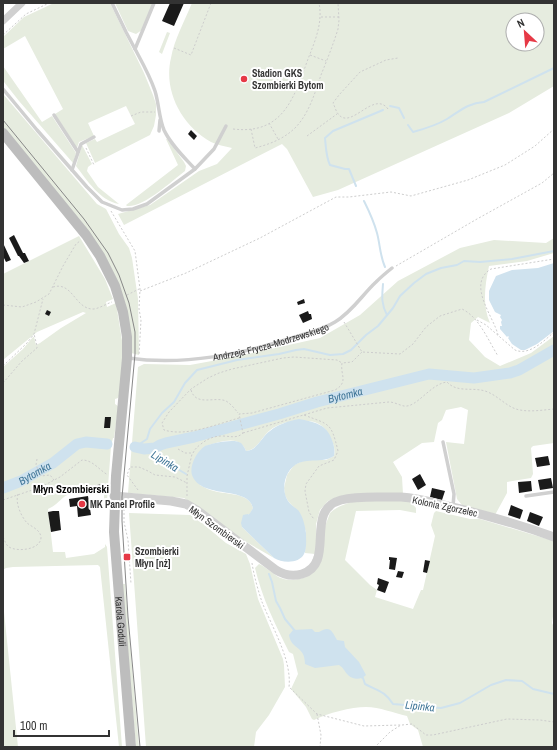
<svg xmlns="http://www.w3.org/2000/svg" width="557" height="750" font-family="'Archivo Narrow',sans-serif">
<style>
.green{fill:#e6ecdf;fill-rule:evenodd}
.water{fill:#cfe2ee}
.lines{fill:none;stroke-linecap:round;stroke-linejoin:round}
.stream{stroke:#cfe2ee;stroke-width:2}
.river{stroke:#cfe2ee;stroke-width:11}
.building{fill:#1a1a1a}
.path{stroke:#cdcdcd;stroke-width:1;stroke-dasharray:2 2;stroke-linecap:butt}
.service{stroke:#d0d0d0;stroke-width:3.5}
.minor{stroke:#d0d0d0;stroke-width:7}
.tertiary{stroke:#d0d0d0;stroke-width:9}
.secondary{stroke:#bdbdbd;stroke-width:10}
.tram{stroke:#888;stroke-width:1}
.poi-dot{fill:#e63946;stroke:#fff;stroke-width:1.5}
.labels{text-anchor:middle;stroke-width:4;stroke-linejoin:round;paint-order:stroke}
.poi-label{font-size:10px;font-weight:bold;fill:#333;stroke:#fff;text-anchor:start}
.street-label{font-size:10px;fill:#333;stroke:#fff}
.water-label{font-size:11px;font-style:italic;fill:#3f7597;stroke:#fff}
.neighbourhood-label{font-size:11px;font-weight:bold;fill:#000;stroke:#fff}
</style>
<rect width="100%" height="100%" fill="#fff"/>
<!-- green -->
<path class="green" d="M54 3H110L144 73 153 95 156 104V115L154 126 150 135 95 163 86 143 95 139 97 142 135 124 126 106 88 123 94 136 79 142 77 148 55 114 63 109 25 36 3 49V37L24 17Z
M115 3H153L142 30 136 34 128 31Z
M192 3H554V86L509 113 338 190 313 197 287 149 282 144 124 225 118 214 150 205 199 171 217 164 232 148C225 146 217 145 211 142 182 126 163 91 171 58 174 40 185 20 192 3ZM513 20H537V44H513Z
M167 32 170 33 162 54 159 52Z
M3 66 42 122 52 116 76 153 73 163 19 101 4 82Z
M3 94 97 204 106 209 119 234 129 248 132 258 138 299 139 355 131 353 125 306 68 208 3 127Z
M166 139H167L184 162 186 166 185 171C172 181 143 208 127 206L126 205 178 165Z
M82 145 92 164 88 167 87 171 98 187 119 204C100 201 87 180 76 166Z
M79 236 105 279 113 299 106 302 107 307 116 303 123 347 120 394 118 398 115 399V404L118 406V409L114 438H113L112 442C101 441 88 437 77 442 64 448 54 467 38 468 33 476 12 482 3 485V367L23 349 33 337H34L36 345 40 343 61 328 86 313 83 312 37 332 3 360V274Z
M554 238V253L527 261 489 266C485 285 482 305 490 323L478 317 471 323 469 340 485 357 500 366 531 353 554 336V443L533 446 531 448 533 474 531 478 507 482V493L495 515 462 505 457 499 446 442 464 444 468 410 461 407 446 410 442 420 438 423 434 442 422 443 393 462 402 477 403 494 339 497 328 501 320 510 316 524V550L315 554 305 553 306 532 300 514 288 501 285 495 284 488 287 475 294 465 298 463 306 460H326L334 456C336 447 332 440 327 432 323 425 316 421 307 421 293 420 280 422 269 431 262 437 256 451 246 451 245 448 243 445 240 443 232 437 215 443 206 446L200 485C204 487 209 490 214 491 227 495 249 492 253 508L250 514 247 515 242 527 274 558 236 536 211 516 184 498 128 493 138 367 144 364 190 365 239 356 320 338 360 315 398 281 460 248 494 240 546 243Z
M80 444 111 446 107 500 104 505V484C93 484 73 491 64 497 59 501 55 506 48 509L53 552H65L66 558 94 554 105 547V544L107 547 122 747H119L100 567 98 565 13 567 6 568 3 570V490C24 482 43 473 61 461 68 456 72 447 80 444Z
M355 501H407L411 502 416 508V513L400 510 356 511 345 560 370 585 377 590 375 597 413 609 421 590H423L435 536 431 525 434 513 436 511 470 519H480L554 541V610L552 623 554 627V747H423L418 730 410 724 407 716C393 713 380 707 366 707 351 707 328 713 314 720L312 719 306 707 291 689 298 674 293 654 289 652C275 624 262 598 255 568L259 564C264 566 268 570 273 573 283 582 294 581 306 577L330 513C337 506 346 504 355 501Z
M129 513 190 515 196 518 226 543 246 554 250 564 258 599 283 659 284 665 285 687 269 715 256 732 254 747H146Z
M122 584H125L139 747H136Z
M3 602 18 747H3Z"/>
<!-- water -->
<path class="water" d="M554 263V331L537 344 525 350H521L512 344 508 338 509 337 508 336 507 337 500 329V326H502L501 322 502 320 500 317 501 315 495 312 489 300V291L496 276 512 270 538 268Z
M299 419C314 422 327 424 332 440 334 445 335 450 334 456 319 466 300 453 288 473 284 480 283 489 286 497 288 503 293 506 298 510 303 516 305 526 306 533 306 539 307 549 304 554 299 564 282 563 274 558L242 527 241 523 243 515C250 513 248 517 253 508 248 485 201 500 192 475 189 466 197 451 205 446 212 443 235 438 241 443 243 445 245 448 246 451 257 451 262 436 270 431 278 424 289 421 299 419Z
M312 629 315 632H319C330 625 332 631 337 640L344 641 345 647 359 662 366 675C361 680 353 680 348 675 344 671 344 668 339 665L315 668 305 664C305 645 291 650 289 635L293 630Z"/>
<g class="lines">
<!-- stream -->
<path class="stream" d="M390 106 399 108 404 118
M408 125 413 132C424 129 437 125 447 119 460 111 468 103 484 102L554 68
M356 186 349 169H345L330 165C326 157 326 148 325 138L333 131 383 110
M364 201C369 211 374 222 377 233 380 244 380 256 385 267
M383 284C382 296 381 304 387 315
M135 447 147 439 150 429 162 413 174 402 185 383 197 370 237 360 279 354 296 350 304 349 330 355 343 354 351 350 366 335 378 326 393 308 400 296 414 283 426 274 441 268 457 265 464 261 480 262 512 259 554 251
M144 449 186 474
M269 574 272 582 276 601 280 608 285 619 295 631
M361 677 363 678 365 684C378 691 385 691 393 704L441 708 460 703 491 685 506 680 522 681 533 689 554 694"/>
<!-- river -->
<g class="river">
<path id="s1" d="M135 447 144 449 155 448 160 445 166 443 194 437 279 414 317 402 429 374 474 378 510 373 519 370 554 350"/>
<path id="s2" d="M3 488 21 481 53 463 77 444 86 442 107 444"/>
</g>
</g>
<!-- building -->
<path class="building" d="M170 3H184L174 26 162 21Z
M191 130 197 136 194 140 188 134Z
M14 235 23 253H25L29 261 24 263 19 256H18L9 238Z
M3 243 11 260 6 262 3 256Z
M304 299 305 303 298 305 297 302Z
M47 310 51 312 49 316 45 314Z
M308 311 309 314H311L312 319 303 323 299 315Z
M105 417H111L110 428H104Z
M548 456 550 465 537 467 535 458Z
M420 474 426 485 418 490 412 479Z
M551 478 553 488 540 490 538 480Z
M531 481 532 491 519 493 518 482Z
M104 484V490L90 491V486Z
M432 488 445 491 442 500 430 497Z
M88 496 91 515 78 517 77 506 70 507 69 499Z
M511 505 523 510 520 519 508 515Z
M53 511H59L61 530 51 532 48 512Z
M530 512 543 517 539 526 527 521Z
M389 557 397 558 395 570 389 569 390 560H389Z
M425 560 430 561 427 573 423 572Z
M398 571 404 572 402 578 396 577Z
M378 578 389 582 385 593 377 590 379 585 377 584Z"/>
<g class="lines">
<!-- path -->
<path class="path" d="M321 17H339
M3 35 26 14 49 3
M174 48 191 55 211 3
M310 55 326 61
M388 109C374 90 352 129 339 115 336 112 335 107 333 103L339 95 360 72 386 60 398 58
M131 116 141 112H155
M269 123 278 139
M233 129C283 135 294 98 308 59 315 41 323 23 319 3
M251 129 255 148C270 144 284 139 296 127 309 113 315 93 321 75 327 60 333 45 338 29L339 20 338 3
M307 136 337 114
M86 148 94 165
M111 211 135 251 140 289 139 309 141 320 139 355
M396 266 477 219 542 183 554 173
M53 287C73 281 75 310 94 309 100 308 106 304 112 302
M140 291 186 273 260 238 336 197H349L391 192 411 196 468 180 505 165 535 146 554 129
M127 295 139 289
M3 305 22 307 36 302 49 294 63 266 76 244 80 241
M477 320 486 325 515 350C529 356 544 341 554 332
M344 322 362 352 400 354 413 344 426 327 440 316 462 309C479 317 488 340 498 356
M498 335C494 317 466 284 491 269L554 259
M3 366 27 343 34 334 43 299
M3 383 22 361 37 348V346L34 334
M191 390C196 407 215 396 226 401 231 404 235 409 238 413
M304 415C330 425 331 422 338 451L334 460 319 466 306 484 305 491 309 512 313 518 315 519
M239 418C217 424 187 437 164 430L162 423 169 412 191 389 208 378 219 373 232 369 283 358 294 357 337 360 342 363
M243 433 327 408 389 402C394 402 399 405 404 406 417 408 430 384 447 382 457 393 472 387 485 391 498 395 507 408 520 410 531 412 543 410 554 409
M178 449 185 453H193C195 449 197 447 201 444 207 439 214 436 222 436 230 436 237 439 243 433L239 414 252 413 335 390C349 382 340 375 342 363L352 362 362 352
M37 459 36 465 40 474 41 476 50 475 54 480
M138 490 127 475 130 467H139L148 471 155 475 175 477 187 483
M187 496V476L192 454
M3 500 41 487 60 477 82 460C93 460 99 470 108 475
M124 509V522L128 540 131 584
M3 537C5 541 6 545 9 547 17 552 40 550 41 538 41 530 32 527 27 523 21 516 15 503 18 494
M252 563C254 576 258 590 262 602 272 627 292 660 289 687L317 714 364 726 401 725 390 732 375 747
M317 714 321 735 320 747
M402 725 412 724 426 735H433L507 719 540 720 554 722"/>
<!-- service -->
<g class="service">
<path d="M112 3 126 32 135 49"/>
<path d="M154 3 135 49C142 62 150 76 155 91 159 104 159 118 164 130 171 145 184 157 195 169"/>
<path d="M3 89 37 130 87 187 102 202 122 210 133 209 147 204 195 169 214 149 226 126"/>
<path d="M54 115 78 152"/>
<path d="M159 131 160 120"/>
<path d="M72 170 81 144 94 137"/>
<path id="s3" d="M128 358C185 366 242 354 295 337 308 333 324 329 335 322 352 312 362 295 376 282 381 277 387 272 392 268"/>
<path d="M443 442 454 494 453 506"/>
<path d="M526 496 554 492"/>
</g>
<!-- minor -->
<path class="minor" d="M3 21 22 3"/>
<!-- tertiary -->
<path class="tertiary" d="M114 496 171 501 186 504 198 511 276 570C284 575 292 577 302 574 337 563 303 510 341 500 353 497 365 497 377 497 385 497 393 497 401 497 419 498 435 503 452 507 486 515 521 525 554 537"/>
<!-- secondary -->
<path class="secondary" id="s4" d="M3 133 86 235 100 256 115 286 123 312 127 337V358L116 476 114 532 131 747"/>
<!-- tram -->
<path class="tram" d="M3 120 84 219 108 253 119 275 129 303 135 332V354L122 497V521L128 617 140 747"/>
</g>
<!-- markers -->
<g class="poi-dot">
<circle cx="244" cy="79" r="4"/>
<circle cx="82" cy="504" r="4"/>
<rect x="123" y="553" width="8" height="8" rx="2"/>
</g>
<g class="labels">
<!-- poi labels -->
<g class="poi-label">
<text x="252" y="77">Stadion GKS<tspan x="252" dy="12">Szombierki Bytom</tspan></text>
<text x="90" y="508">MK Panel Profile</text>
<text x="135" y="555">Szombierki<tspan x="135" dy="12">Młyn [nż]</tspan></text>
</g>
<!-- street labels -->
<g class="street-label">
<text dy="4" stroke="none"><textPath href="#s3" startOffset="145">Andrzeja Frycza-Modrzewskiego</textPath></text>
<text transform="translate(445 506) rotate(12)" y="4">Kolonia Zgorzelec</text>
<text transform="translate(217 527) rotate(36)" y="4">Młyn Szombierski</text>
<text dy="4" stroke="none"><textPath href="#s4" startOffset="528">Karola Goduli</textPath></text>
</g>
<!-- water labels -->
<g class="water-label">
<text dy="4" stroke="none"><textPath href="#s1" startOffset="218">Bytomka</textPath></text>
<text transform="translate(165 461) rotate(31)" y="4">Lipinka</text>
<text dy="4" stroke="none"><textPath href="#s2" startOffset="35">Bytomka</textPath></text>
<text transform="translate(420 706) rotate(6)" y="4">Lipinka</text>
</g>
<!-- neighbourhood labels -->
<g class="neighbourhood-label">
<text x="71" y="493">Młyn Szombierski</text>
</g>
</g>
<!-- border -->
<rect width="557" height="750" fill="none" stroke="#333333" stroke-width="8"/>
<!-- north arrow -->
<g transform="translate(525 32) rotate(334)"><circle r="19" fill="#ffffff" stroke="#adadad"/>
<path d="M0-3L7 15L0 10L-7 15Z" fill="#e63946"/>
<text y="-6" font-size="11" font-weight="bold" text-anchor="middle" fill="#333333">N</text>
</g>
<!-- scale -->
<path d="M14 730v6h95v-6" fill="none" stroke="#333333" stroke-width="2"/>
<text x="20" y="730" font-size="12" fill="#333333" stroke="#ffffff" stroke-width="3" paint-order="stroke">100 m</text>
</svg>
